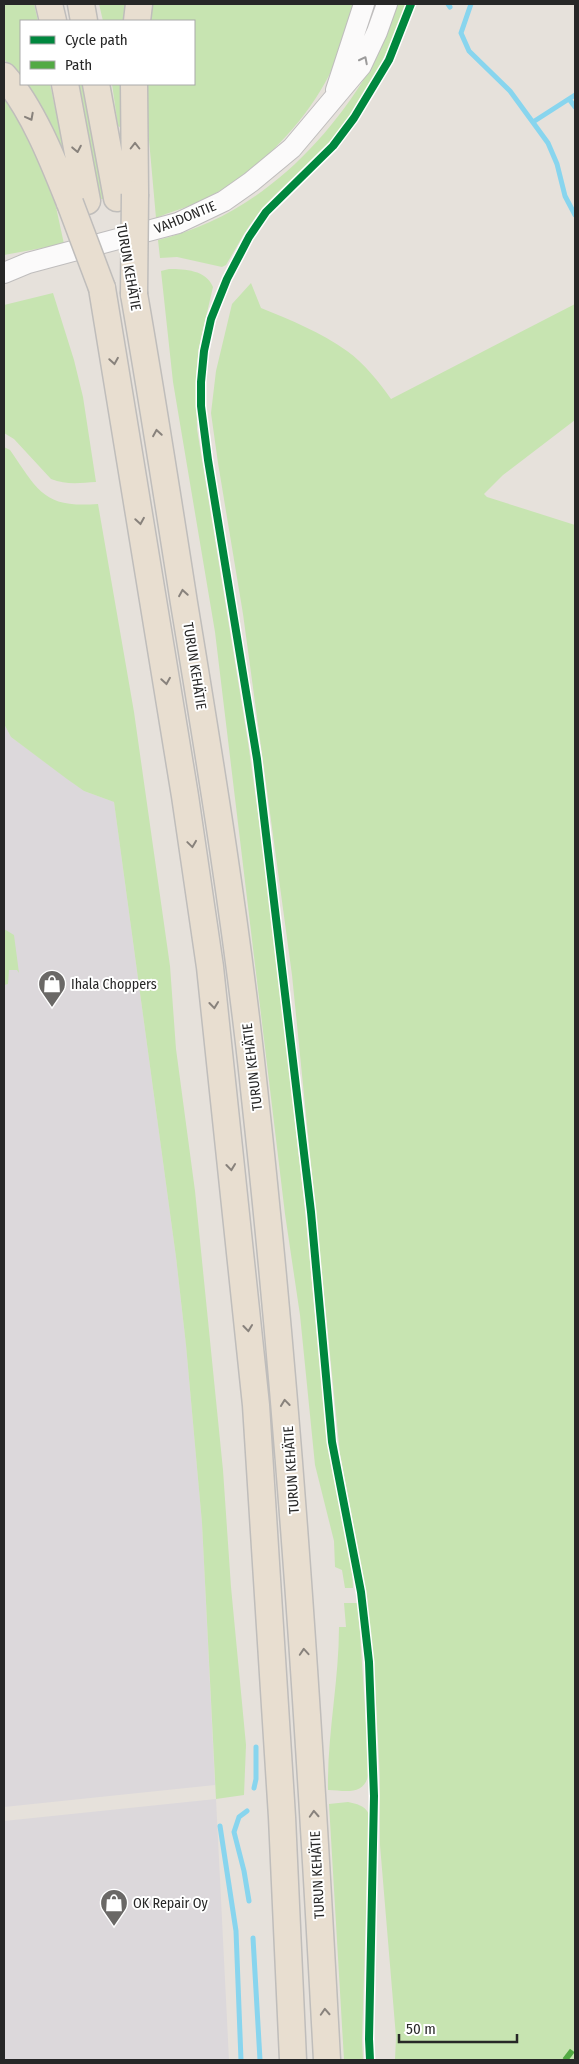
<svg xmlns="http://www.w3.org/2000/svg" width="579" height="2064" font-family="'Fira Sans Condensed',sans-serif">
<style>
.industrial{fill:#dcd8db}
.green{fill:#c7e4b1}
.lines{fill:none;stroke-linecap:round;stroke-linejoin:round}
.stream{stroke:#88d5ee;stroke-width:5}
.tertiary-casing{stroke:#bfbdbd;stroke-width:22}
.trunk-casing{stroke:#bfbdbb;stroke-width:29}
.tertiary{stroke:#fbfafa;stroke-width:20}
.trunk{stroke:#e8ded0;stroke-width:26}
.trunk-bridge-casing{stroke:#bfbdbb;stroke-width:29;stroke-linecap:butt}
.trunk-bridge{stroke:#e8ded0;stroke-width:26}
.quiet{stroke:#53aa44;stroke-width:6;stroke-dasharray:12 6;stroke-linecap:butt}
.cycleway-casing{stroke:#fff;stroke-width:11}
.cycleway{stroke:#00873e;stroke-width:8}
.oneway{stroke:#9c9b9b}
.oneway2{stroke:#88827c}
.labels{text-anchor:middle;stroke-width:4;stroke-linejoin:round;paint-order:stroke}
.street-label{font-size:14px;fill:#272727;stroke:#fff}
.poi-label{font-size:14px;fill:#272727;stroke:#fff;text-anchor:start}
</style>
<rect width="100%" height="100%" fill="#e6e1db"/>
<!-- industrial -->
<path class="industrial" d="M4 724 11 737 84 791 114 802 176 1257 186 1345 202 1523 215 1785 4 1807Z
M216 1799 229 2060H4V1821Z"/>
<!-- green -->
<path class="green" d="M4 4H34L38 21H21V78L4 59Z
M99 4H133L130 21H103Z
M148 4H355C350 19 346 36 340 51 316 114 260 173 199 202 185 208 170 212 156 218L144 84H194V21H146Z
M395 4H408C390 46 371 88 344 125 321 157 289 178 264 207 248 224 238 245 226 265L222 267 177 257 160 258 158 240C248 219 320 152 367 74 380 53 387 27 395 4Z
M25 84H50L63 146 61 151Z
M78 84H85L109 199H99Z
M112 84H127L125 130 118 126Z
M4 87 22 117 53 193 64 244 4 255Z
M169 269C185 269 206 270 213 287L199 347 196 376 197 429 248 742 268 885 305 1210 325 1419 331 1464 352 1568 353 1588H345L342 1570 335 1567 334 1541 315 1465 300 1315 285 1214 215 632 173 382 161 271Z
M251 283 261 308C290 320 321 332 347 351 364 363 379 382 391 399L575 304V420L503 475 484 494 487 497 575 525V2060H395L396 2037 380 1845V1778L374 1668 366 1592 340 1454 292 975 243 614 218 463 211 413 216 371 232 304Z
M53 293 74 360 83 397 96 482C80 483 66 485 51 479L14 439 4 433V305Z
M4 447 10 450C39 492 44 508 98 504L134 712 170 966 176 1049 195 1191 223 1470 231 1587 246 1745 244 1795 216 1799 202 1523 186 1345 176 1257 114 802 84 791 67 779 11 737 4 724Z
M4 929 14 935 19 973 17 970H9L8 984 4 985Z
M344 1603H358L369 1769C367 1796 349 1791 328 1790 327 1735 339 1682 339 1627H346Z
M348 1802C357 1804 364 1805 369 1814L362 2040 363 2060H344L329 1804Z"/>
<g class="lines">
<!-- stream -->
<path class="stream" d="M448 4 450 7
M471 4 461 33 469 51 510 91 548 143 557 164 565 196 575 215
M569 99 575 107
M533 122 575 95
M254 1788 256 1779V1747
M247 1811 239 1817 234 1832 244 1871 249 1901
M220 1826 236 1931 241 2060
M253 1938 260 2060"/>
<defs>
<path id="tertiary" d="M336 90 364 4
M4 273 28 263 178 223 224 201 251 182 292 148 361 66 377 32 387 4"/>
<path id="trunk" d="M49 4 53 21
M81 4 84 21
M137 21 139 4
M4 76C33 109 54 163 70 203
M65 84 87 201
M96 84 117 198
M134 84 135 194
M102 288 185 796 210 967 256 1405 282 1817 293 2060
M134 294C152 397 168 500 184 603 211 767 238 932 255 1098 290 1418 310 1739 327 2060"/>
</defs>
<!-- tertiary casing -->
<use href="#tertiary" class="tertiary-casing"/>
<!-- trunk casing -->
<use href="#trunk" class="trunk-casing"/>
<!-- tertiary -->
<use href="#tertiary" class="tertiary"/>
<!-- trunk -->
<use href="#trunk" class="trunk"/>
<defs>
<path id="trunk-bridge" d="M70 203 102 288
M134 294 135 194"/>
</defs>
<!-- trunk-bridge casing -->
<use href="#trunk-bridge" class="trunk-bridge-casing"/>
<!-- trunk-bridge -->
<use href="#trunk-bridge" class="trunk-bridge"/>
<!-- quiet -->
<path class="quiet" d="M565 2060 575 2047"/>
<defs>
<path id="cycleway" d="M370 2060 369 2039 374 1796 369 1662 361 1592 332 1442 311 1212 257 759 208 460 201 406V382L204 351 211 319 227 279 249 237 266 212 333 146 354 118 389 60 411 4"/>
</defs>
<!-- cycleway casing -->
<use href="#cycleway" class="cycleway-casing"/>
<!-- cycleway -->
<use href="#cycleway" class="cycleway"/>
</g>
<!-- one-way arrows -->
<defs><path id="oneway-chevron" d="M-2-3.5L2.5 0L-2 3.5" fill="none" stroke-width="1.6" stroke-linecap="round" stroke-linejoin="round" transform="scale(1.25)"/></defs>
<use class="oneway" href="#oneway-chevron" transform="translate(364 60) rotate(-63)"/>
<g class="oneway2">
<use href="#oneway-chevron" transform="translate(30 117) rotate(62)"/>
<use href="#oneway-chevron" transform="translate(135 146) rotate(-90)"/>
<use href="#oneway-chevron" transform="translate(77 149) rotate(79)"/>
<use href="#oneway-chevron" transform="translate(114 361) rotate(81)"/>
<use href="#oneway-chevron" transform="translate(157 433) rotate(-99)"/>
<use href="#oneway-chevron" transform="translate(140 521) rotate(81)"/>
<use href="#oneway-chevron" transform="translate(183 593) rotate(-99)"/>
<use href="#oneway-chevron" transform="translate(166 681) rotate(81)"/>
<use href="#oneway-chevron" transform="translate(192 844) rotate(82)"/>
<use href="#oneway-chevron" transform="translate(214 1005) rotate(84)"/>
<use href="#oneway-chevron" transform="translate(231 1167) rotate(84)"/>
<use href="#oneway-chevron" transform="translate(248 1328) rotate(84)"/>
<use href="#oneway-chevron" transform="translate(285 1403) rotate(-96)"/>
<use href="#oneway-chevron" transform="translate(304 1652) rotate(-94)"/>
<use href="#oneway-chevron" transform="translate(314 1814) rotate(-93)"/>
<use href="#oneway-chevron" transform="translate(325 2012) rotate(-93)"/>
</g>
<!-- icons -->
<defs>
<symbol id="shop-pin" viewBox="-11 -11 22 30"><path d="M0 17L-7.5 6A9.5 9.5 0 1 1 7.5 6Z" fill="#6a6866" stroke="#fff"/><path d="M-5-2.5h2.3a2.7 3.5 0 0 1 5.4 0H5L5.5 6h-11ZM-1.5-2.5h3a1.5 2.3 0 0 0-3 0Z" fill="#fff"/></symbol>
</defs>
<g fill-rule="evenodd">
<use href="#shop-pin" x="36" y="968" width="32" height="43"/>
<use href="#shop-pin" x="98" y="1887" width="32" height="43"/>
</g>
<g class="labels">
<!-- street labels -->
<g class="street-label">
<text transform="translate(185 217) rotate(-22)" y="5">VAHDONTIE</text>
<text transform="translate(129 267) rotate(80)" y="5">TURUN KEHÄTIE</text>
<text transform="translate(195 666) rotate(81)" y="5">TURUN KEHÄTIE</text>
<text transform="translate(252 1067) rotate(-97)" y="5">TURUN KEHÄTIE</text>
<text transform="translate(291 1470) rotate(-94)" y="5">TURUN KEHÄTIE</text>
<text transform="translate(317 1875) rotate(-93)" y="5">TURUN KEHÄTIE</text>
</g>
<!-- poi labels -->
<g class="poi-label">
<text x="71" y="989">Ihala Choppers</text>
<text x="133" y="1908">OK Repair Oy</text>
</g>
</g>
<!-- border -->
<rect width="579" height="2064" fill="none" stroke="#272727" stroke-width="10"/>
<!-- legend -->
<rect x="20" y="20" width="175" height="65" fill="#ffffff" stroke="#a9a9a9"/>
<rect x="30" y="36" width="25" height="8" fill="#00873e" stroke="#a9a9a9"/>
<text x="65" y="45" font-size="15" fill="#272727">Cycle path</text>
<rect x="30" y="61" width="25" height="8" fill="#53aa44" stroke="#a9a9a9"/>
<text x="65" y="70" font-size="15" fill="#272727">Path</text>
<!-- scale -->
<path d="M399 2034v8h118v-8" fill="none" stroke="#272727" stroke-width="2.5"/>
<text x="406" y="2034" font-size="15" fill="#272727" stroke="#ffffff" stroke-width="4" paint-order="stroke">50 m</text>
</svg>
